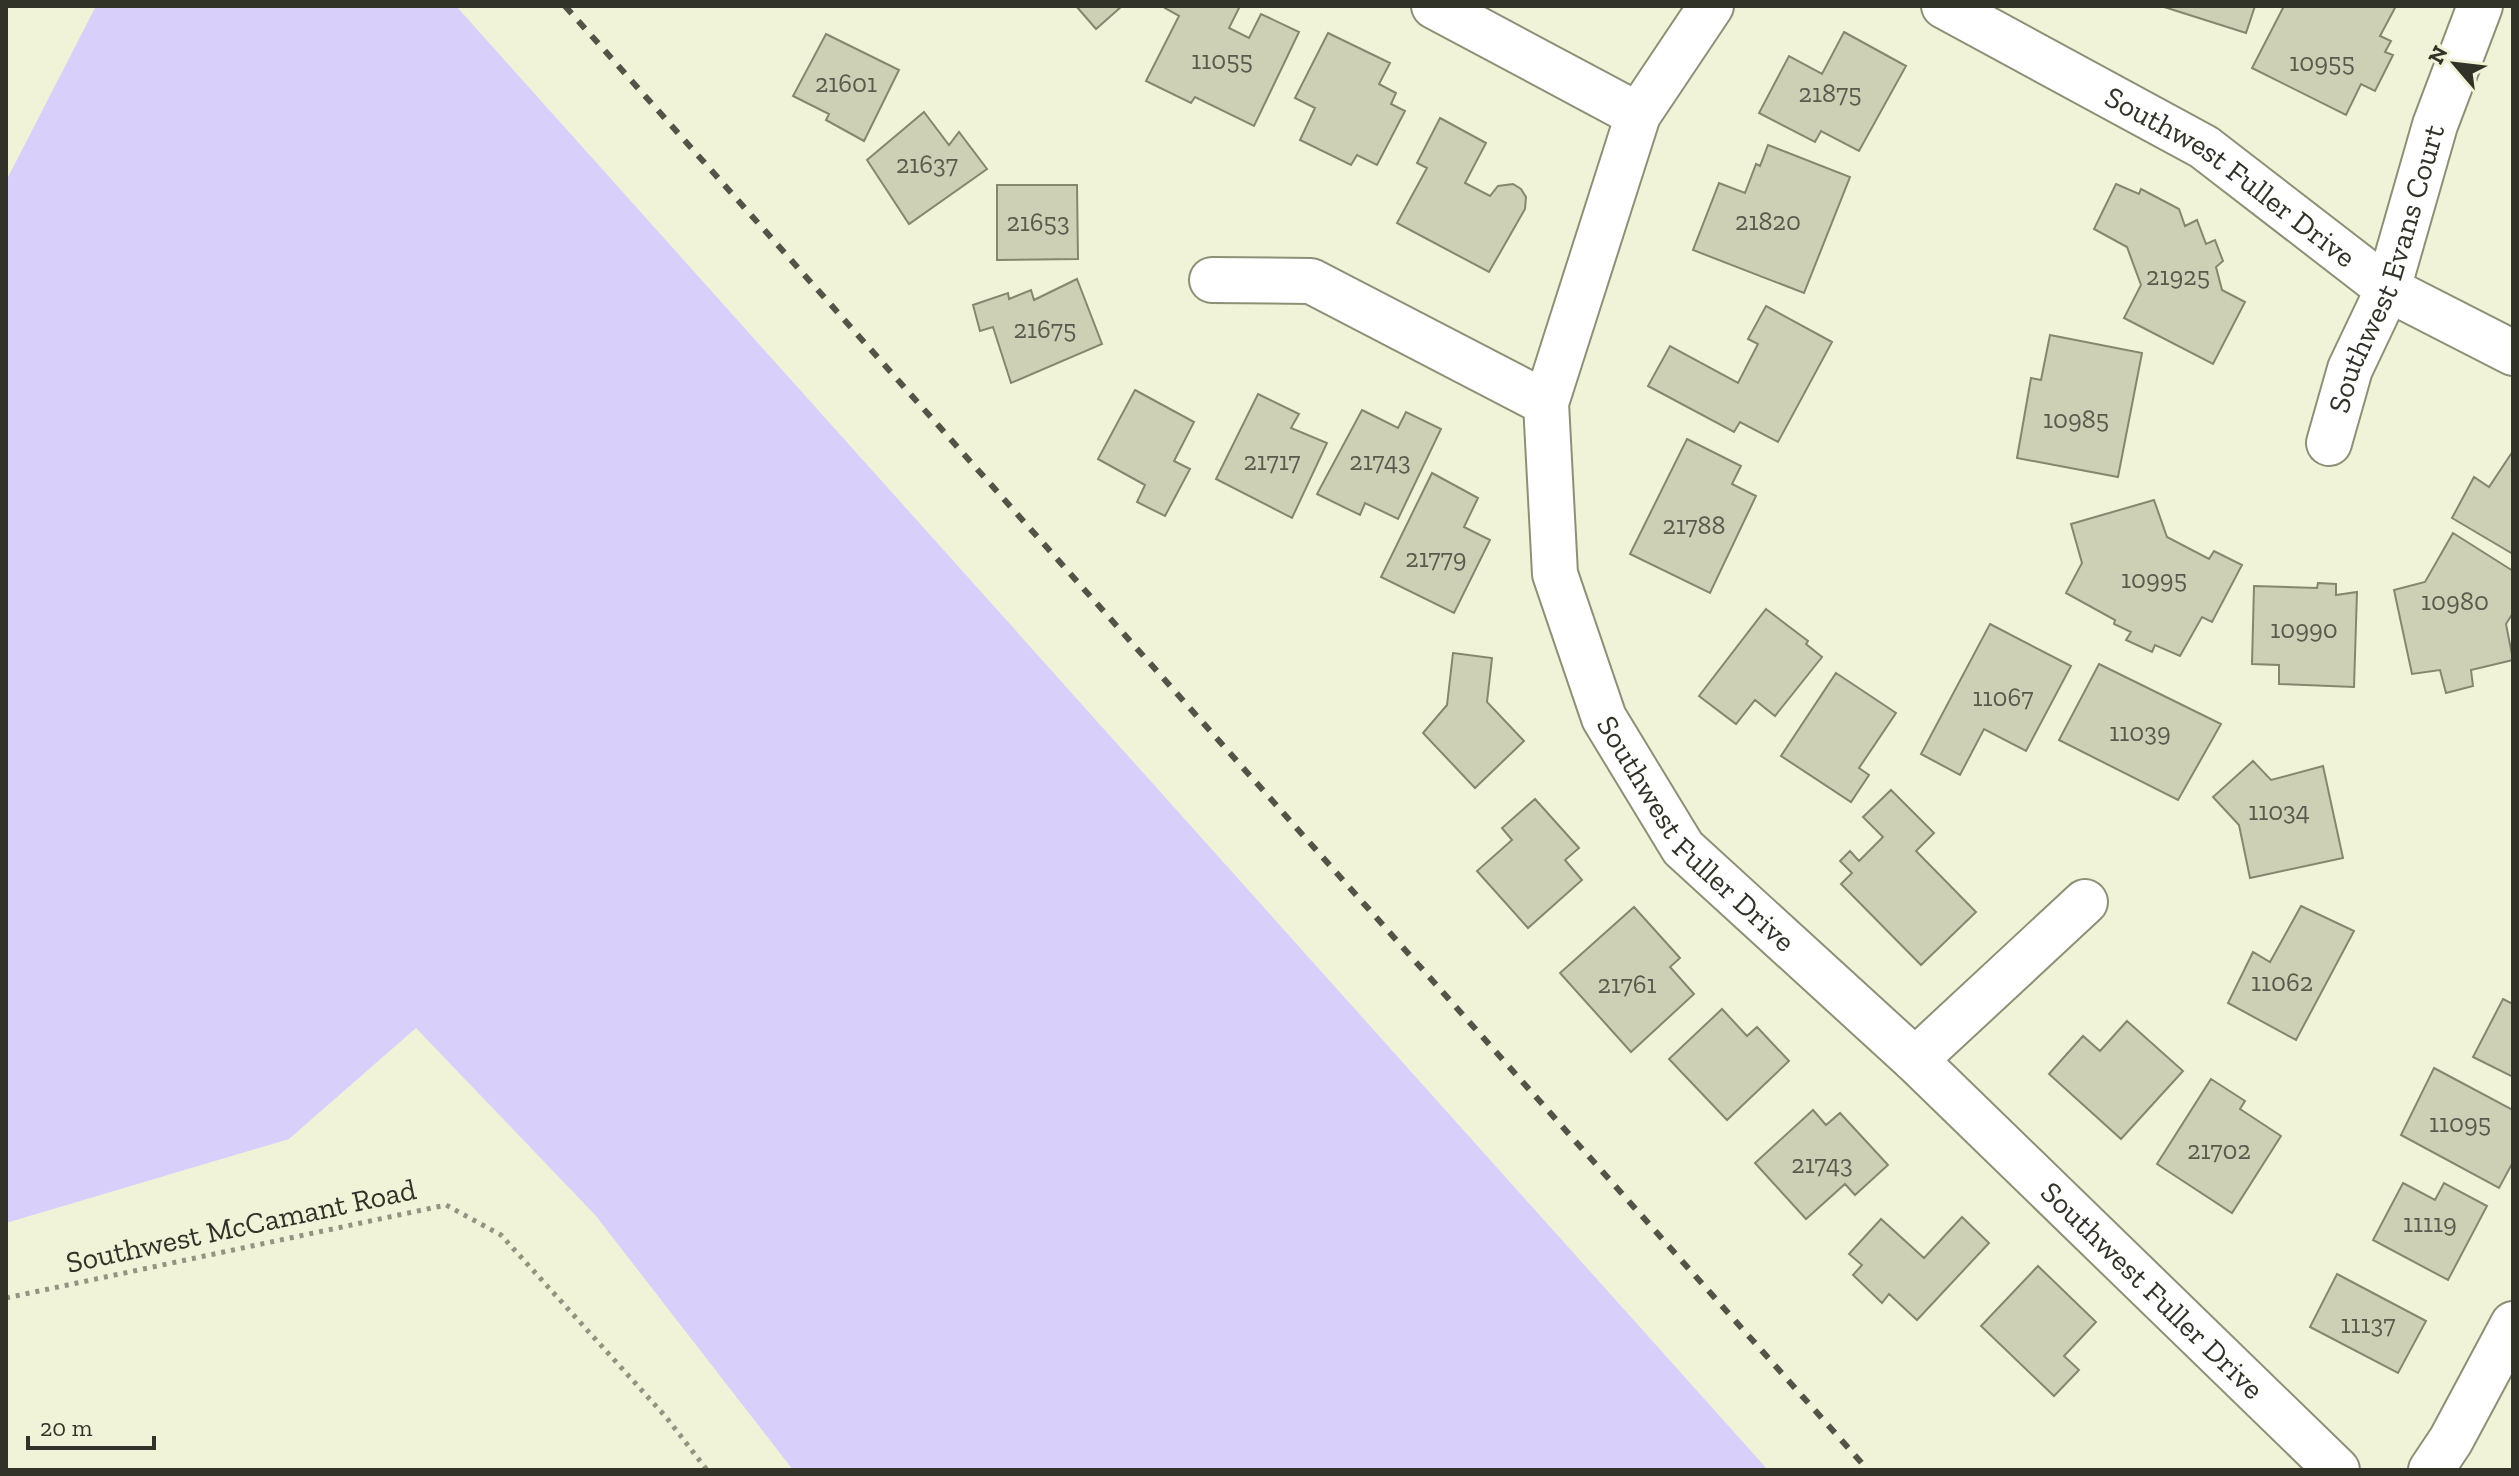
<svg xmlns="http://www.w3.org/2000/svg" width="2519" height="1476" font-family="'Zilla Slab',serif">
<style>
.green{fill:#d8cffb}
.building{fill:#ced0b6;stroke:#84876e;stroke-width:2}
.lines{fill:none;stroke-linecap:round;stroke-linejoin:round}
.minor-casing{stroke:#8d9077;stroke-width:48}
.path{stroke:#929481;stroke-width:5;stroke-dasharray:4 6;stroke-linecap:butt}
.minor{stroke:#fff;stroke-width:44}
.rail{stroke:#535447;stroke-width:6;stroke-dasharray:10 10;stroke-linecap:butt}
.labels{text-anchor:middle;stroke-width:7;stroke-linejoin:round;paint-order:stroke}
.number-label{font-size:26px;fill:#595a4c}
.street-label{font-size:30px;fill:#323328;stroke:#f0f3d8}
</style>
<rect width="100%" height="100%" fill="#f0f3d8"/>
<!-- green -->
<path class="green" d="M96 6H456L1768 1470H793L596 1216 416 1028 289 1139 6 1223V181Z"/>
<!-- building -->
<path class="building" d="M1076 6H1122L1096 29Z
M1166 6H1240L1229 28 1249 38 1261 14 1299 32 1254 126 1195 97 1191 103 1146 81 1179 16 1165 8Z
M2161 6H2255L2246 33Z
M2284 6H2396L2380 36 2391 41 2385 52 2393 55 2375 91 2361 84 2346 115 2252 68Z
M1844 32 1906 66 1859 151 1821 131 1815 142 1759 113 1789 56 1822 74Z
M1328 33 1390 63 1379 84 1396 93 1391 104 1405 111 1377 165 1357 155 1351 165 1300 140 1315 108 1295 98Z
M826 34 899 70 864 141 826 120 829 114 793 96Z
M924 112 949 145 959 132 987 169 909 224 867 160Z
M1440 118 1486 143 1465 183 1490 196 1498 186 1513 184 1521 189 1526 197 1525 209 1489 272 1397 223 1427 168 1417 163Z
M1768 145 1850 177 1804 293 1693 250 1719 183 1745 193 1756 164 1760 166Z
M2116 184 2139 194 2141 189 2179 209 2185 226 2197 220 2206 244 2215 240 2223 261 2216 267 2222 290 2245 302 2213 364 2124 318 2141 285 2127 247 2094 229Z
M997 185H1077L1078 259 997 260Z
M1077 279 1102 344 1011 383 993 327 980 331 973 305 1008 293 1009 299 1031 290 1034 300Z
M1766 306 1832 342 1778 442 1740 422 1734 432 1648 386 1670 346 1738 383 1758 344 1748 339Z
M2050 335 2142 353 2118 477 2017 458 2031 378 2041 380Z
M1135 390 1194 422 1174 461 1190 469 1165 516 1137 502 1145 485 1098 459Z
M1258 394 1299 414 1291 428 1327 443 1292 518 1216 479Z
M1362 410 1398 428 1406 412 1441 429 1398 519 1365 503 1360 515 1317 494Z
M1687 439 1741 466 1732 484 1756 496 1710 593 1630 554Z
M2513 451V554L2452 518 2474 477 2489 487Z
M1432 473 1478 498 1464 527 1490 540 1454 613 1381 577Z
M2154 500 2167 537 2209 559 2214 551 2242 565 2212 622 2202 617 2180 656 2155 645 2152 652 2126 640 2131 632 2114 624 2115 620 2066 593 2082 563 2071 524Z
M2453 533 2513 571V613L2506 624 2513 660 2471 670 2473 686 2446 693 2440 670 2412 674 2394 590 2425 582Z
M2318 583 2336 584V595L2357 592 2354 687 2279 684V665L2252 664 2254 586 2317 588Z
M1766 609 1808 641 1806 644 1822 657 1775 716 1755 700 1736 724 1699 696Z
M1990 624 2071 666 2026 751 1984 729 1960 775 1921 754Z
M1453 653 1492 658 1487 702 1524 741 1475 788 1423 733 1447 705Z
M2099 664 2221 724 2178 800 2059 740Z
M1836 673 1896 713 1859 768 1869 775 1851 802 1781 756Z
M2253 761 2271 780 2323 766 2343 858 2250 878 2239 825 2213 797Z
M1891 790 1934 833 1916 851 1976 912 1921 965 1841 884 1852 873 1840 861 1850 851 1859 861 1883 837 1863 817Z
M1535 799 1579 848 1565 860 1582 880 1528 928 1477 871 1512 840 1502 828Z
M2301 906 2354 931 2296 1040 2228 1003 2253 952 2270 962Z
M1634 907 1680 958 1670 967 1694 994 1631 1052 1560 973Z
M2503 999 2513 1004V1077L2473 1057Z
M1722 1009 1747 1036 1757 1027 1789 1061 1727 1120 1669 1059Z
M2127 1021 2183 1071 2121 1139 2049 1074 2083 1036 2100 1051Z
M2434 1068 2513 1110V1162L2499 1188 2401 1135Z
M2211 1079 2245 1101 2240 1109 2281 1136 2232 1213 2157 1164Z
M1813 1110 1826 1125 1840 1113 1888 1165 1855 1195 1845 1184 1806 1219 1755 1163Z
M2403 1183 2435 1200 2444 1183 2487 1206 2448 1280 2373 1240Z
M1962 1217 1989 1243 1917 1320 1889 1294 1882 1303 1853 1275 1862 1265 1849 1254 1881 1219 1924 1258Z
M2038 1266 2096 1322 2064 1356 2079 1370 2054 1396 1981 1326Z
M2337 1274 2426 1321 2398 1373 2310 1327Z"/>
<g class="lines">
<defs>
<g id="minor">
<path d="M1434 6 1638 115"/>
<path id="s1" d="M1711 6 1638 115 1546 403 1555 574 1604 718 1683 848 1915 1060 2337 1470"/>
<path id="s2" d="M1944 6 2204 147 2388 289 2513 353"/>
<path d="M1212 280 1311 281 1546 403"/>
<path id="s3" d="M2329 443 2350 369 2388 289 2435 125 2480 6"/>
<path d="M1915 1060 2085 902"/>
<path d="M2431 1470 2451 1440 2513 1324"/>
</g>
</defs>
<!-- minor casing -->
<use href="#minor" class="minor-casing"/>
<!-- path -->
<path class="path" d="M6 1298 446 1205 501 1235 666 1417 707 1470"/>
<!-- minor -->
<use href="#minor" class="minor"/>
<!-- rail -->
<path class="rail" d="M565 6 1868 1470"/>
</g>
<g class="labels">
<!-- number labels -->
<g class="number-label">
<text x="1222" y="69">11055</text>
<text x="2322" y="71">10955</text>
<text x="846" y="92">21601</text>
<text x="1830" y="102">21875</text>
<text x="927" y="173">21637</text>
<text x="1768" y="230">21820</text>
<text x="1038" y="231">21653</text>
<text x="2178" y="285">21925</text>
<text x="1045" y="338">21675</text>
<text x="2076" y="428">10985</text>
<text x="1272" y="470">21717</text>
<text x="1380" y="470">21743</text>
<text x="1694" y="534">21788</text>
<text x="1436" y="567">21779</text>
<text x="2154" y="588">10995</text>
<text x="2455" y="610">10980</text>
<text x="2304" y="638">10990</text>
<text x="2003" y="706">11067</text>
<text x="2140" y="741">11039</text>
<text x="2279" y="820">11034</text>
<text x="2282" y="991">11062</text>
<text x="1627" y="993">21761</text>
<text x="2460" y="1132">11095</text>
<text x="2219" y="1159">21702</text>
<text x="1822" y="1173">21743</text>
<text x="2430" y="1232">11119</text>
<text x="2368" y="1333">11137</text>
</g>
<!-- street labels -->
<g class="street-label">
<text dy="10" stroke="none"><textPath href="#s2" startOffset="334">Southwest Fuller Drive</textPath></text>
<text dy="10" stroke="none"><textPath href="#s3" startOffset="184">Southwest Evans Court</textPath></text>
<text dy="10" stroke="none"><textPath href="#s1" startOffset="906">Southwest Fuller Drive</textPath></text>
<text transform="translate(241 1226) rotate(-12)" y="10">Southwest McCamant Road</text>
<text dy="10" stroke="none"><textPath href="#s1" startOffset="1554">Southwest Fuller Drive</textPath></text>
</g>
</g>
<!-- border -->
<rect width="2519" height="1476" fill="none" stroke="#323328" stroke-width="16"/>
<!-- north arrow -->
<g transform="translate(2455 64) rotate(298)" stroke="#f0f3d8" stroke-width="6" paint-order="stroke">
<path d="M0-6L14 30L0 20L-14 30Z" fill="#323328"/>
<text y="-12" font-size="22" font-weight="bold" text-anchor="middle" fill="#323328">N</text>
</g>
<!-- scale -->
<path d="M28 1436v12h126v-12" fill="none" stroke="#323328" stroke-width="4"/>
<text x="40" y="1436" font-size="24" fill="#323328" stroke="#f0f3d8" stroke-width="6" paint-order="stroke">20 m</text>
</svg>
